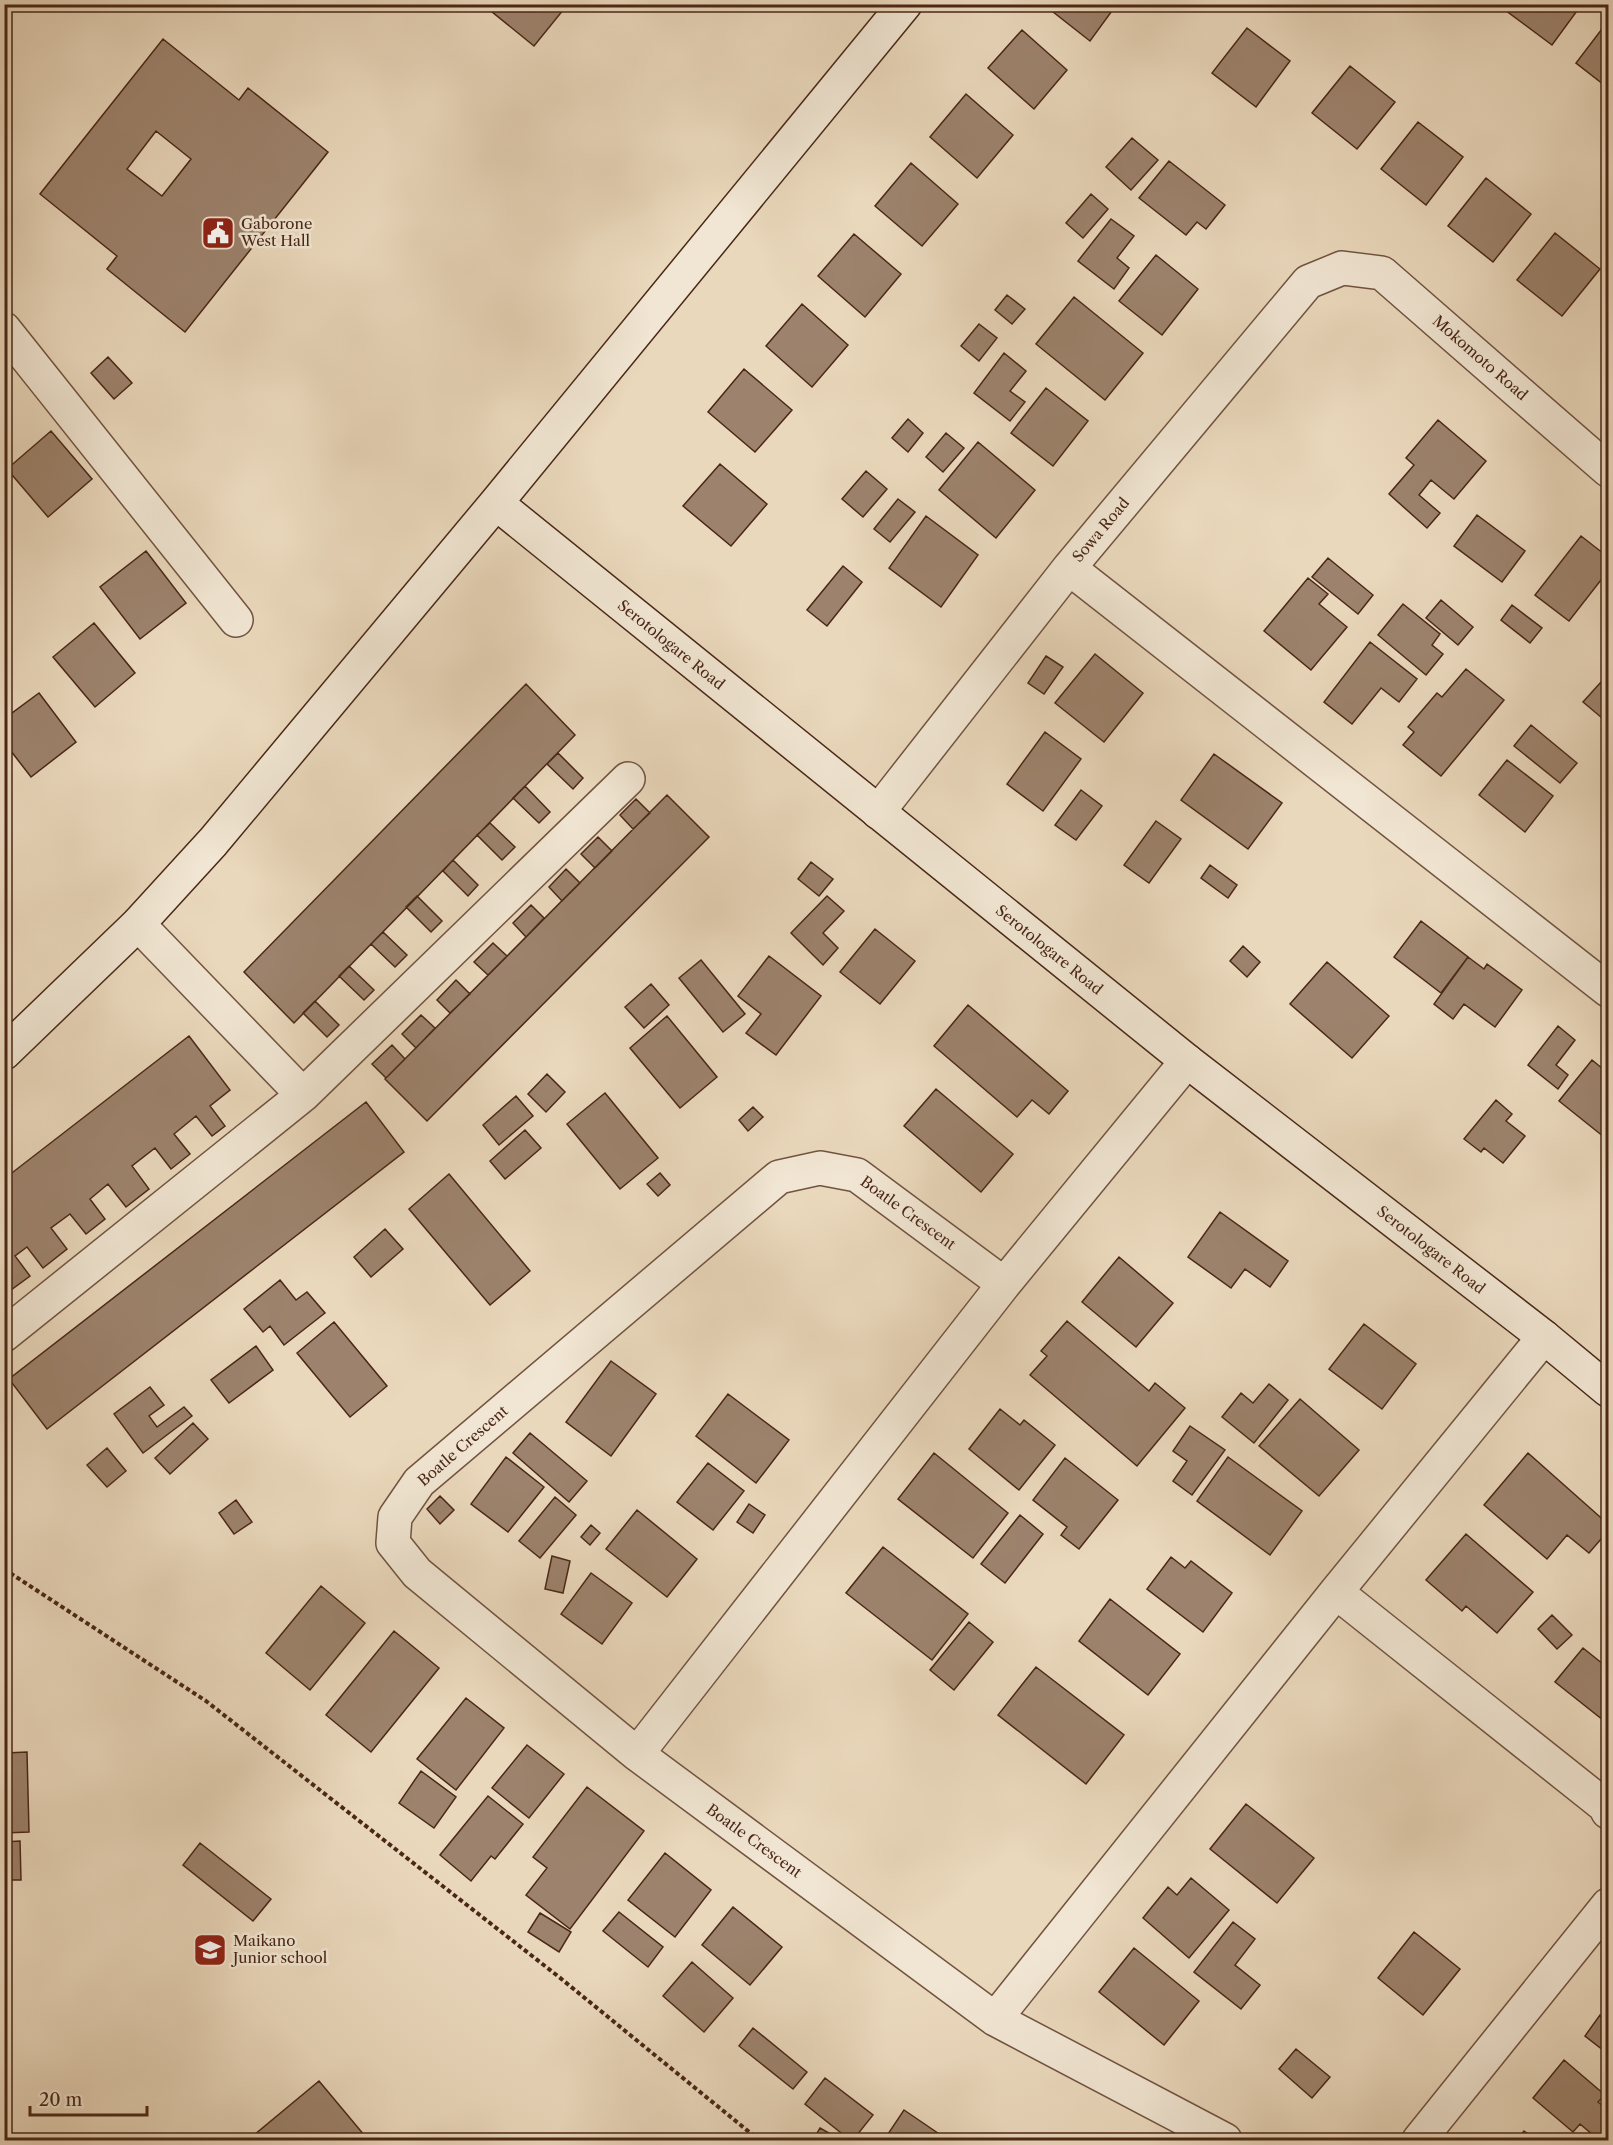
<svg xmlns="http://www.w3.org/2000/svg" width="1613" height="2145" font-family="'Libre Caslon Text',serif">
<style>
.building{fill:#9d836d;stroke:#4a2717;stroke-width:1.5;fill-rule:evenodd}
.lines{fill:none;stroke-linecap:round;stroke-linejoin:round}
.street-casing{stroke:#725340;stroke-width:36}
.secondary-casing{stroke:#4a2717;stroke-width:36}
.path{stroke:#4a2717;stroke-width:4;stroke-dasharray:4.5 3;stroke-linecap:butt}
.street{stroke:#f1e6d3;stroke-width:33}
.secondary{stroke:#f1e6d3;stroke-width:33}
.labels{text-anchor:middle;stroke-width:5;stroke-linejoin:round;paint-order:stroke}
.poi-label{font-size:15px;fill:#4a2717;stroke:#f1e6d3;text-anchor:start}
.street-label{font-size:15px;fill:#4a2717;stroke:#f1e6d3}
</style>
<rect width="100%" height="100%" fill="#ead8bc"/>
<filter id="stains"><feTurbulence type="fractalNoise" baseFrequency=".00333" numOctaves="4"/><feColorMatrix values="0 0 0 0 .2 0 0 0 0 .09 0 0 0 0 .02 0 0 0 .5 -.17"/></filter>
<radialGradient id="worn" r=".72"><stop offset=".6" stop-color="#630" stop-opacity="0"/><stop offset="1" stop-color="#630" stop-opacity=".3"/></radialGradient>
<!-- building -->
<path class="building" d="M488 4H568L534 46 486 7Z
M1043 4H1117L1090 41Z
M1509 4H1582L1552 45 1505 10Z
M1608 21V88L1576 63Z
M1247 28 1290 61 1256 107 1212 73Z
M1022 30 1067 70 1034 109 988 68Z
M163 39 239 100 248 88 328 152 185 332 107 269 117 256 40 194ZM156 131 191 159 162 196 127 169Z
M1350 66 1395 102 1357 149 1312 113Z
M966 94 1013 135 977 178 930 137Z
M1418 122 1463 157 1426 205 1381 169Z
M1132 138 1158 160 1131 190 1106 167Z
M1169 161 1225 205 1206 229 1197 222 1186 235 1139 198Z
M911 163 958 204 922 246 875 206Z
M1486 178 1531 214 1493 262 1448 226Z
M1091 194 1108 209 1083 238 1066 223Z
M1111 219 1134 236 1117 258 1129 268 1114 289 1078 261Z
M1555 233 1600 269 1562 316 1517 280Z
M854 234 901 274 865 317 818 276Z
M1156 255 1198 289 1162 335 1119 301Z
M1007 295 1025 309 1012 324 995 310Z
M1074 297 1143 353 1105 400 1036 344Z
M802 304 848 345 812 387 766 346Z
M979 324 997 338 979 361 961 346Z
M1004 353 1026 371 1010 391 1025 402 1010 421 974 393Z
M108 357 132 383 114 399 91 373Z
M744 369 792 410 755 452 708 412Z
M1046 388 1088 421 1053 466 1011 433Z
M908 419 923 433 908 452 892 438Z
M1438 420 1486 461 1454 499 1431 480 1419 495 1440 513 1427 528 1389 494 1414 465 1406 458Z
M51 431 92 479 48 517 7 469Z
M946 433 964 448 943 472 926 457Z
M978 442 1035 490 996 538 939 490Z
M720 464 767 504 731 546 683 506Z
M866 471 887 489 863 517 842 499Z
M898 499 915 512 890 542 874 529Z
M1477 515 1525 551 1502 582 1454 546Z
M926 516 978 555 941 607 889 568Z
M1581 536 1608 557V571L1569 621 1535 595Z
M146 551 186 603 140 639 100 587Z
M1328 558 1373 595 1358 614 1312 577Z
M843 566 862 582 827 626 807 610Z
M1308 578 1328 594 1319 604 1347 627 1311 670 1264 631Z
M1441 600 1473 627 1458 645 1426 618Z
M1403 604 1440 634 1432 645 1443 654 1426 675 1378 635Z
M1512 605 1542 628 1530 643 1501 620Z
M94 623 135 673 95 707 53 657Z
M1370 642 1417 679 1399 702 1381 688 1352 724 1324 702Z
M1095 654 1143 693 1104 742 1055 703Z
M1046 656 1063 667 1044 694 1028 683Z
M1466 669 1504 700 1441 776 1403 745 1414 732 1408 727 1437 693 1442 697Z
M1601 682 1608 688V723L1583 702Z
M526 684 575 735 294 1023 244 972Z
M39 693 76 742 31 777 4 742V719Z
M1531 725 1577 763 1560 783 1514 746Z
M1045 732 1081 759 1043 811 1007 784Z
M558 753 583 778 573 789 547 764Z
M1214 754 1282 803 1248 849 1181 800Z
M1507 760 1553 796 1525 832 1479 795Z
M525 786 550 812 539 823 513 798Z
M1081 790 1102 806 1076 840 1055 825Z
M667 795 709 837 427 1121 385 1079Z
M636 799 650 813 633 829 620 815Z
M1156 821 1181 839 1149 883 1124 865Z
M490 823 515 847 502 860 477 835Z
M598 837 612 851 595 868 581 854Z
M453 860 478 885 468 896 443 871Z
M811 862 833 879 819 896 798 879Z
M1210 865 1237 885 1228 898 1201 878Z
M566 869 580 883 562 901 549 887Z
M417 896 442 921 431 932 406 907Z
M827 896 844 911 823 933 838 948 823 965 791 933Z
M531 905 544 918 526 937 513 923Z
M1421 921 1468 957 1441 993 1394 957Z
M875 929 915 961 880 1004 840 972Z
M383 932 407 955 395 967 371 944Z
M493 943 507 956 488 975 474 962Z
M1243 946 1260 962 1247 977 1230 961Z
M769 956 821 996 776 1055 746 1033 761 1014 738 996Z
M1468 957 1484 969 1487 964 1522 990 1495 1027 1464 1004 1453 1019 1434 1004Z
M701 960 745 1014 723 1032 679 978Z
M1327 962 1389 1016 1352 1058 1290 1004Z
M349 966 374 990 364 1000 339 976Z
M456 980 470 994 450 1013 437 1000Z
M651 984 669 1005 644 1028 625 1007Z
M315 1001 339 1025 327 1037 303 1013Z
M968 1005 1068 1091 1049 1114 1032 1100 1017 1117 934 1046Z
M421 1015 435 1028 416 1048 402 1034Z
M667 1016 717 1077 680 1108 630 1048Z
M1558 1026 1575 1040 1556 1065 1568 1075 1558 1089 1528 1065Z
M189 1036 230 1090 210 1106 225 1126 212 1136 196 1116 174 1134 190 1154 171 1169 155 1148 132 1166 149 1189 126 1207 108 1184 90 1199 105 1219 86 1234 70 1214 51 1228 67 1249 43 1268 27 1247 15 1256 30 1276 4 1295V1179Z
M392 1045 405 1059 386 1078 372 1064Z
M1592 1060 1608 1073V1131L1604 1137 1559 1101Z
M547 1074 565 1092 546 1112 528 1094Z
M936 1089 1013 1154 981 1192 904 1126Z
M605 1093 658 1158 620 1189 567 1124Z
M516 1096 533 1116 499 1145 483 1125Z
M1496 1100 1512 1114 1506 1121 1525 1136 1503 1163 1484 1148 1481 1152 1464 1139Z
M366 1102 404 1152 47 1429 9 1379Z
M753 1107 763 1117 748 1131 739 1120Z
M525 1130 541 1148 505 1179 490 1161Z
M660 1173 670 1185 658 1196 647 1184Z
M449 1174 530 1271 490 1305 409 1209Z
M1220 1212 1288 1261 1270 1287 1245 1269 1231 1288 1188 1257Z
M385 1229 403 1249 371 1277 354 1257Z
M1119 1257 1173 1303 1136 1347 1082 1302Z
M280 1280 296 1300 307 1292 325 1313 284 1345 270 1326 263 1332 244 1309Z
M1067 1321 1149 1391 1155 1383 1185 1408 1137 1466 1030 1375 1047 1356 1041 1351Z
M334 1322 387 1386 350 1417 297 1353Z
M1364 1324 1416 1364 1382 1409 1329 1369Z
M256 1346 273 1370 229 1403 211 1380Z
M611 1361 656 1394 611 1456 566 1422Z
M1269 1384 1288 1400 1254 1443 1222 1417 1241 1393 1253 1403Z
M150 1387 164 1405 149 1416 157 1427 184 1407 192 1416 143 1453 114 1414Z
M728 1394 789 1440 756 1483 696 1436Z
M1300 1399 1359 1450 1319 1496 1259 1446Z
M1000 1409 1020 1425 1024 1420 1055 1445 1019 1490 969 1449Z
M193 1423 208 1439 170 1474 155 1458Z
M1190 1426 1225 1450 1192 1495 1173 1481 1187 1461 1173 1451Z
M530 1433 587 1481 569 1502 513 1453Z
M107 1448 126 1471 107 1487 87 1465Z
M934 1453 1008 1513 973 1558 898 1499Z
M1528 1453 1608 1524V1531L1589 1553 1567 1535 1547 1559 1484 1505Z
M506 1457 544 1487 508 1532 471 1504Z
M1228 1457 1302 1511 1270 1555 1197 1501Z
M1065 1458 1118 1500 1079 1549 1061 1535 1067 1527 1033 1500Z
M708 1463 744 1491 713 1530 677 1502Z
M440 1496 454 1510 440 1524 427 1509Z
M555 1497 576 1515 540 1558 519 1541Z
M236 1500 252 1522 234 1534 219 1513Z
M749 1504 765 1515 753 1533 737 1522Z
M637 1510 697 1559 667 1597 606 1549Z
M1020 1515 1043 1534 1005 1583 981 1564Z
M591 1525 600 1533 590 1545 581 1537Z
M1466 1534 1533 1592 1497 1633 1466 1606 1462 1611 1426 1580Z
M883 1547 968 1614 932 1660 846 1593Z
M552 1556 570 1561 563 1593 545 1589Z
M1171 1557 1185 1568 1191 1561 1232 1593 1203 1632 1147 1589Z
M591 1573 632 1603 602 1644 561 1614Z
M321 1586 365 1623 310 1690 266 1653Z
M1110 1599 1180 1654 1148 1695 1079 1641Z
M1552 1615 1572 1635 1557 1649 1538 1629Z
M969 1622 993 1642 954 1690 930 1670Z
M394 1631 439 1668 371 1752 326 1715Z
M1583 1648 1603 1664 1608 1657V1724L1555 1682Z
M1036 1667 1124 1735 1086 1784 998 1715Z
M466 1698 504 1728 456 1790 417 1759Z
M527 1745 564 1774 529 1818 492 1788Z
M27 1752 29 1832 4 1833V1788H7L6 1753Z
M421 1771 456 1797 434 1828 399 1803Z
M587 1787 644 1831 570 1929 526 1895 547 1868 533 1857Z
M488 1796 523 1824 495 1859 491 1856 471 1881 440 1855Z
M1246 1804 1314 1858 1277 1903 1210 1849Z
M20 1841 21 1880H4V1842Z
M200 1843 271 1899 253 1921 183 1865Z
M665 1853 711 1890 675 1937 628 1900Z
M1191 1878 1229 1910 1189 1958 1143 1918 1168 1887 1177 1895Z
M733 1907 782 1947 750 1985 702 1945Z
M619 1912 663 1947 648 1967 603 1931Z
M540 1913 571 1932 559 1952 528 1932Z
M1233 1922 1255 1939 1235 1965 1260 1985 1241 2009 1194 1972Z
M1414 1932 1460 1969 1423 2015 1378 1978Z
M1134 1948 1199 2001 1164 2045 1099 1992Z
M692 1962 733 1998 704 2032 663 1996Z
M1600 2015 1608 2021V2054L1585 2036Z
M753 2028 807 2072 793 2089 739 2046Z
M1296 2049 1330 2077 1312 2098 1279 2069Z
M1564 2060 1605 2095 1598 2102 1608 2110V2140H1599L1580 2124 1573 2132 1533 2098Z
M825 2078 873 2115 853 2140H850L805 2104Z
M319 2081 365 2136 359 2140H248Z
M904 2110 948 2140H884Z
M820 2128 841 2140H813Z
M1524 2131 1537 2140H1517Z"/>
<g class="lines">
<defs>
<path id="street" d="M4 329 236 620
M1069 568 1608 990
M878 812 1069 568 1308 282 1342 268 1382 273 1608 470
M138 924 303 1095
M1004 1284 857 1175 820 1168 779 1177 419 1482 395 1517 393 1543 417 1573 637 1754 995 2019 1225 2140
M4 1335 303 1095 628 779
M1336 1592 1605 1806 1608 1812
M637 1754 1004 1284 1187 1061
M995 2019 1336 1592 1544 1337
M1419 2140 1608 1905"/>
<path id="secondary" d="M496 503 1187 1061 1544 1337 1608 1390
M4 1053 138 924 213 842 496 503 905 4"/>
</defs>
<!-- street casing -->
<use href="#street" class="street-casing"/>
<!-- secondary casing -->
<use href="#secondary" class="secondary-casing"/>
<!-- path -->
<path class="path" d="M4 1569 206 1701 559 1977 759 2140"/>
<!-- street -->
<use href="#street" class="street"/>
<!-- secondary -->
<use href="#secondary" class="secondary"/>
</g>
<!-- icons -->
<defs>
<symbol id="civic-square" viewBox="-11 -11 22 22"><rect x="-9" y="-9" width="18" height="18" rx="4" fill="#8f2418" stroke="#f1e6d3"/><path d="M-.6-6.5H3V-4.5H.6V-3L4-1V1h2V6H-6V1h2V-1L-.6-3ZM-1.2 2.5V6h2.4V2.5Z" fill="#fff"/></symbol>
<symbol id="school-square" viewBox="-11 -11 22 22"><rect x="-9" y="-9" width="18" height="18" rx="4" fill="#8f2418" stroke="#f1e6d3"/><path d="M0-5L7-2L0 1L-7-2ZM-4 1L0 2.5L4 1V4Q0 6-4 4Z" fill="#fff"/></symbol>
</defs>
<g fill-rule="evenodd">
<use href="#civic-square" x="199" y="214" width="38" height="38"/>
<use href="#school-square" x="191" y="1931" width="38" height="38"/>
</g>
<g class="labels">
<!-- poi labels -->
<g class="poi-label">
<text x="241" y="229">Gaborone<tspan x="241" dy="17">West Hall</tspan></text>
<text x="233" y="1946">Maikano<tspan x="233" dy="17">Junior school</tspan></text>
</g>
<!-- street labels -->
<g class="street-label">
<text transform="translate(1480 358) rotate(41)" y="5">Mokomoto Road</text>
<text transform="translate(1101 530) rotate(-50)" y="5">Sowa Road</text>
<text transform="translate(671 645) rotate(39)" y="5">Serotologare Road</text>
<text transform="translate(1049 950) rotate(39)" y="5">Serotologare Road</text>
<text transform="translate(908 1213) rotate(36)" y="5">Boatle Crescent</text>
<text transform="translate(1431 1250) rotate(38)" y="5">Serotologare Road</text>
<text transform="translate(463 1446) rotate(-41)" y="5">Boatle Crescent</text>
<text transform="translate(754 1841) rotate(36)" y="5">Boatle Crescent</text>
</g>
</g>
<!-- margin -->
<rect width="1613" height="2145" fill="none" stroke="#ead8bc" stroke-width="24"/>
<rect x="6" y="6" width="1601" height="2133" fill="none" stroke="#4a2717" stroke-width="3"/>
<rect x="12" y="12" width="1589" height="2121" fill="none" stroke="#4a2717" stroke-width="1.5"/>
<!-- scale -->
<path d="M30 2106v9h117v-9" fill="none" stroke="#4a2717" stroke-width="3"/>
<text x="39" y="2106" font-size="18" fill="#4a2717" stroke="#f1e6d3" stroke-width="4.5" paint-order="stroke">20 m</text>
<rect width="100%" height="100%" filter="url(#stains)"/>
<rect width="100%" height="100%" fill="url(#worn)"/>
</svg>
